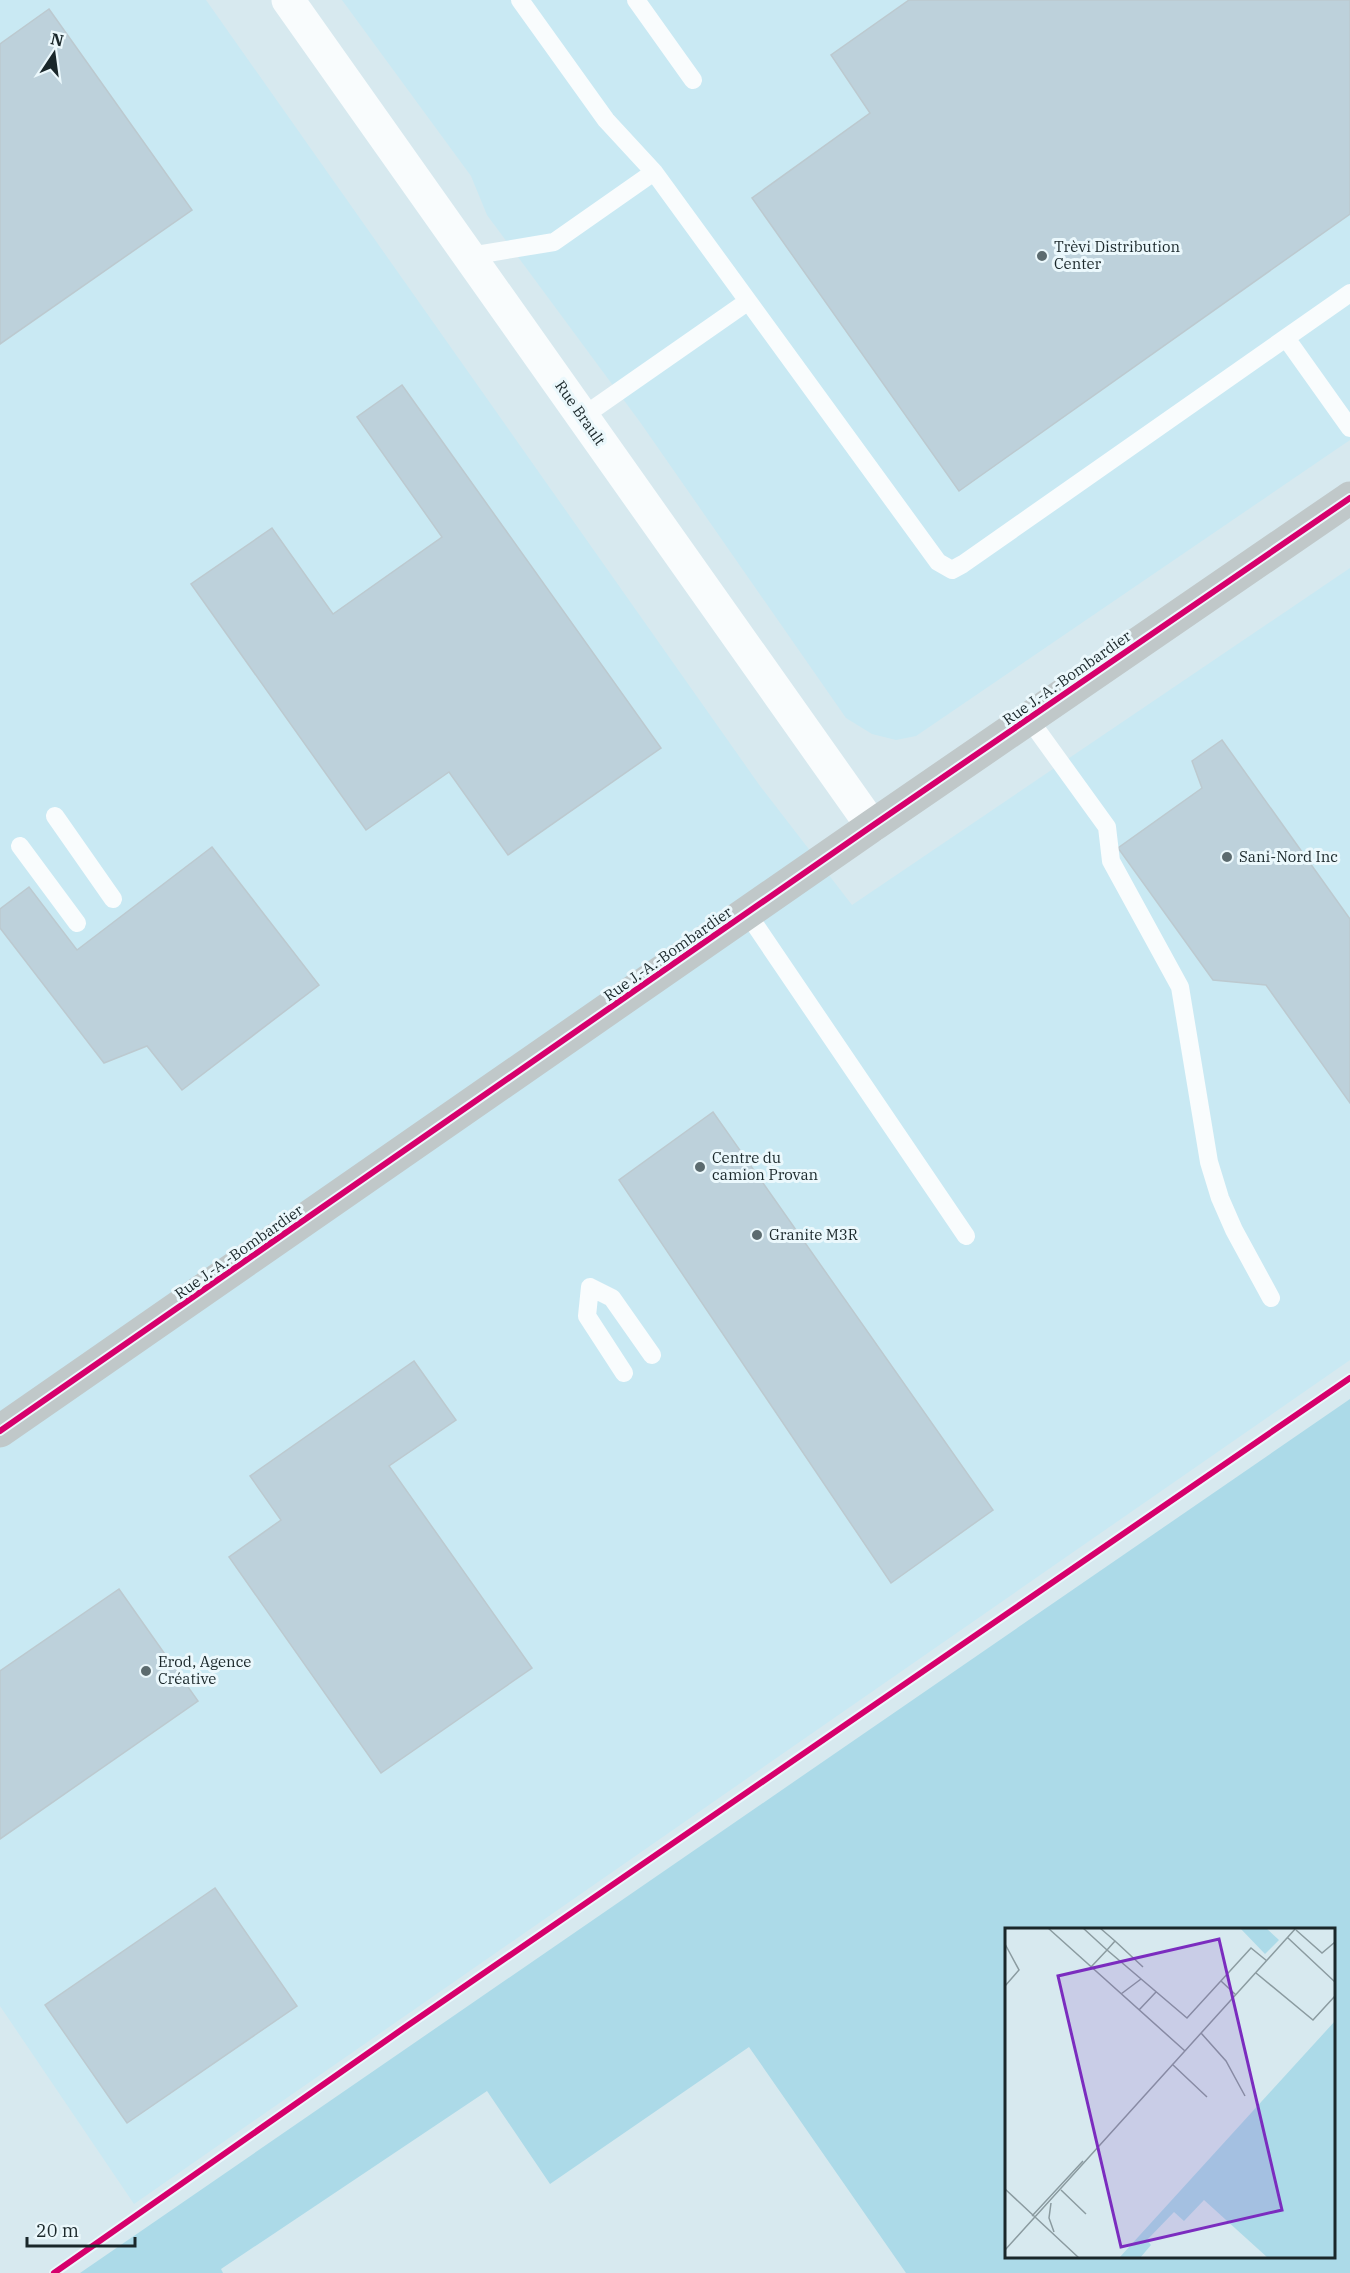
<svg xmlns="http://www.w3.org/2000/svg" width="1350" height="2273" font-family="'IBM Plex Serif',serif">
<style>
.built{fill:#c9e9f3}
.green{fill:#acdae8;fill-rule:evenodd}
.building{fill:#bdd1db;stroke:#bcc9cf;stroke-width:1.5}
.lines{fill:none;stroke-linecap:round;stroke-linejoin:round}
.lane{stroke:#f9fcfd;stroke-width:18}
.street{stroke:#f9fcfd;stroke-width:33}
.secondary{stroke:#c0c8c9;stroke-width:33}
.cycleway-casing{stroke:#ebf8fc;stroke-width:10}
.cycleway{stroke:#d6006c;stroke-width:6}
.poi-dot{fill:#5c6b6f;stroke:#ebf8fc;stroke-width:2}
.labels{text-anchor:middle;stroke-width:6;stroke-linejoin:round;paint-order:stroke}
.poi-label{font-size:15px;fill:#1a272a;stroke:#ebf8fc;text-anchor:start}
.street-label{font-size:15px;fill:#1a272a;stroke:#ebf8fc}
.inset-road{fill:none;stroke:#8b9ba0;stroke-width:1.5}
.view{fill:#7b2cbf;fill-opacity:0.15;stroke:#7b2cbf;stroke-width:3}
.inset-edge{fill:none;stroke:#1a272a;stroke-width:3}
</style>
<rect width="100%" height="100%" fill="#d7e9ef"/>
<!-- built -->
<path class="built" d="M0 0H206L760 786 852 905 1350 568V1360L134 2204 0 2006Z
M342 0H1350V440L916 736 896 740 872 734 846 718 640 422 487 215 471 176Z"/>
<!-- green -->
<path class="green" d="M1350 1399V2273H906L749 2047 550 2184 487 2091 221 2269 223 2273H80ZM1006 1930H1334V2256H1006Z"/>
<!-- building -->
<path class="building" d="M909 0H1350V214L959 491 752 198 870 113 831 55Z
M49 9 192 210 0 344V44Z
M402 385 661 748 508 855 449 772 366 830 191 584 272 528 333 614 442 537 357 417Z
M1222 740 1350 919V1103L1266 985 1213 980 1118 848 1202 788 1192 761Z
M212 847 319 985 182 1090 147 1046 104 1063 0 928V909L29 887 77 950Z
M713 1112 993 1510 891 1583 619 1180Z
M414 1361 456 1420 389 1466 532 1668 381 1773 229 1557 281 1520 250 1476Z
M119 1589 198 1701 0 1839V1671Z
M215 1888 297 2006 127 2123 45 2005Z"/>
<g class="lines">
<!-- lane -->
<path class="lane" d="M520 0 606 120 654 172 938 562 952 570 963 564 1350 293
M636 0 693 80
M470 256 554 242 654 172
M1286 338 1350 428
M582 417 747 302
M1029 719 1107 827 1111 861 1180 987 1209 1162 1220 1198 1234 1230 1271 1298
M55 816 113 899
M20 846 77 923
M747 913 966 1236
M624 1373 587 1316 590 1287 612 1298 652 1355"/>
<!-- street -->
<path class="street" d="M288 0 872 826"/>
<!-- secondary -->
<path class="secondary" d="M0 1431 872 826 1350 498"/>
<defs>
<path id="cycleway" d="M0 1431 872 826 1350 498
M54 2273 404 2028 1350 1378"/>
</defs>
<!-- cycleway casing -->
<use href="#cycleway" class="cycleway-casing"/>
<!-- cycleway -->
<use href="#cycleway" class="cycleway"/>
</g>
<!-- markers -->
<g class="poi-dot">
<circle cx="1042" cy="256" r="6"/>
<circle cx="1227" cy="857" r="6"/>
<circle cx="700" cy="1167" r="6"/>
<circle cx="757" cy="1235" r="6"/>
<circle cx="146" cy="1671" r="6"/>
</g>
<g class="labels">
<!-- poi labels -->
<g class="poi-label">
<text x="1054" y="252">Trèvi Distribution<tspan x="1054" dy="17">Center</tspan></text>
<text x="1239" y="862">Sani-Nord Inc</text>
<text x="712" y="1163">Centre du<tspan x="712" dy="17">camion Provan</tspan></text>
<text x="769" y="1240">Granite M3R</text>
<text x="158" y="1667">Erod, Agence<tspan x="158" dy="17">Créative</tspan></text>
</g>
<!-- street labels -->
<g class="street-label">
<text transform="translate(580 413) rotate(55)" y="5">Rue Brault</text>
<text transform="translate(1067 678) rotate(-35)" y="5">Rue J.-A.-Bombardier</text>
<text transform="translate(668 954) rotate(-35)" y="5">Rue J.-A.-Bombardier</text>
<text transform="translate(239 1252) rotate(-35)" y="5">Rue J.-A.-Bombardier</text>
</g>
</g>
<!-- overview -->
<g transform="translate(1005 1928)">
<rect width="330" height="330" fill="#d7e9ef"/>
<path d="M235 0H261L274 12 260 26ZM330 93V330H263L199 272 179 293 169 284 142 312 146 317 135 330H114Z" fill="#acdae8"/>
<path class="inset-road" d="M43 0 180 123M78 0 102 22 110 13 95 0M291 2 317 25 330 14M283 10 330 54M110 13 138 39M0 16 14 42 0 58M86 39 102 22 182 90 246 20 262 33M251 45 308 92 330 68M216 53 231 67M116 66 136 51M134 82 151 64M196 105 221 133 240 168M167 136 202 169M0 261 74 330M56 262 81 286M46 275 44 290 49 304M27 288 78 233M0 322 291 0"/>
<path class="view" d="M214 11 277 282 116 319 53 48Z"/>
<rect width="330" height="330" class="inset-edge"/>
</g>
<!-- north arrow -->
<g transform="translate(54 54) rotate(13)" stroke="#ebf8fc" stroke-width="4.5" paint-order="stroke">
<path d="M0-4.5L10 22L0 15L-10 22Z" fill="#1a272a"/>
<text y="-9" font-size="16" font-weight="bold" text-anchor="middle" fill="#1a272a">N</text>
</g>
<!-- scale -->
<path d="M27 2237v9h108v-9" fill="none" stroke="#1a272a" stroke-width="3"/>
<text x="36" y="2237" font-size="18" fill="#1a272a" stroke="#ebf8fc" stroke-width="4.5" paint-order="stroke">20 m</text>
</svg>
